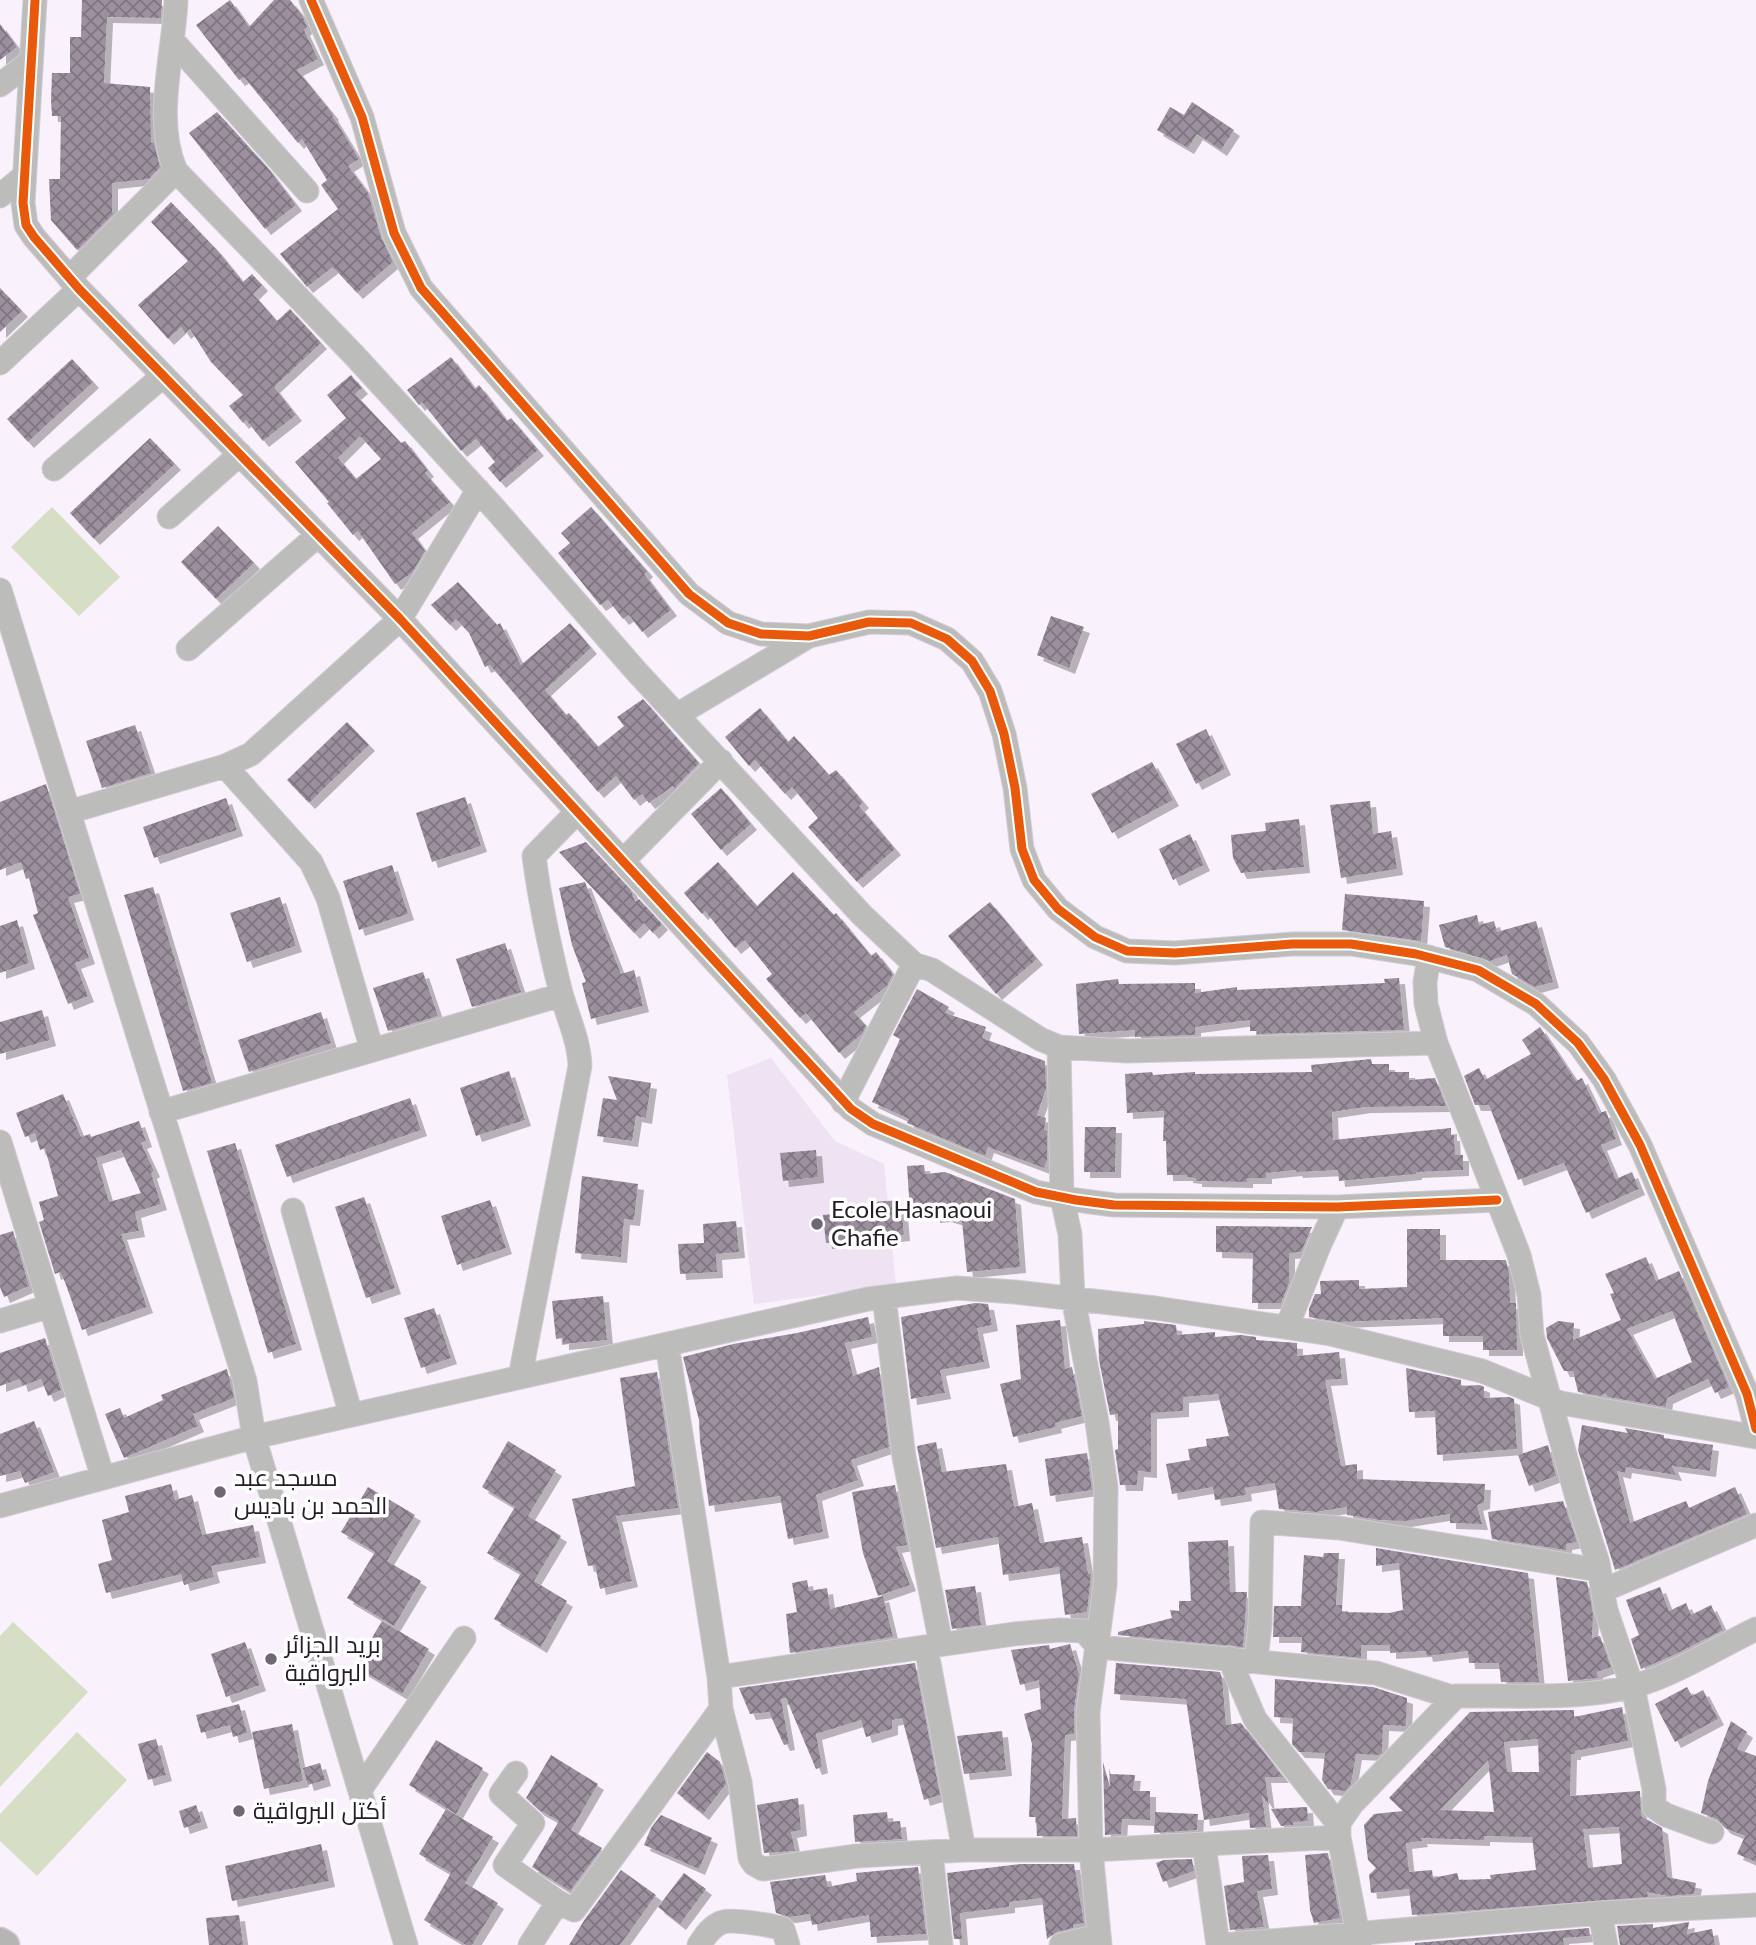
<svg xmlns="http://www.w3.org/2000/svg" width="1756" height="1945" font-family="Lato,Cairo,sans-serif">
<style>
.built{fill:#efe2f2}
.park{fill:#d6dfc6}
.building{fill:url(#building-cross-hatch);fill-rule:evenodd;filter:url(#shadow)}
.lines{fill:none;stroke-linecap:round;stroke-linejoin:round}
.minor-casing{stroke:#d2cbd4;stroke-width:25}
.major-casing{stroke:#d2cbd4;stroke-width:31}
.minor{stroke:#bcbcba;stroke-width:23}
.major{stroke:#b5b5b3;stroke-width:28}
.cycleway-casing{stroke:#fff;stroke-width:13}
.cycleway{stroke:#e8590c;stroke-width:9}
.poi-dot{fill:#6f6771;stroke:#fff;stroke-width:2.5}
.labels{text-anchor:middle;stroke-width:7;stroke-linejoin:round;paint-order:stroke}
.poi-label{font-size:24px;fill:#241c26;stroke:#fff;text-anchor:start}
</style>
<defs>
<pattern id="building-cross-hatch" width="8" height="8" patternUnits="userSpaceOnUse" patternTransform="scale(1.75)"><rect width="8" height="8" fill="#9c909f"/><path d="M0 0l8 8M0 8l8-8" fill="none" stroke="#7f7581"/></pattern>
<filter id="shadow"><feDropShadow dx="6" dy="6" stdDeviation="0" flood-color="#0004"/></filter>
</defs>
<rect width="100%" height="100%" fill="#f9f1fb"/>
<!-- built -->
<path class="built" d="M771 1058 835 1141 884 1164 896 1285 754 1304 727 1075Z"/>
<!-- park -->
<path class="park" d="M52 507 120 577 79 616 11 547Z
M13 1622 88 1692 0 1787V1636Z
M77 1732 127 1780 37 1876 0 1841V1814Z"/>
<!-- building -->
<path class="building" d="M82 0H162L161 18 107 17 104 83 150 87 151 143H154L160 167 149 179 112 183V213H114L77 250 51 220 49 179H60L61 116H52L51 100 52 73H70V37H81Z
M230 0 249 27 274 0H290L302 15 307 27 304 30 318 59 297 70 333 114 332 115 359 159 348 166 368 193 381 237 393 262 357 293 333 267 307 287 280 254 338 209 321 185 327 180 302 139 298 143 244 77 239 80 196 25Z
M0 24 17 47 0 60Z
M1192 102 1234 130 1221 150 1197 134 1188 148 1157 130 1170 107 1184 115Z
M217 112 267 167 296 205 265 229 189 133Z
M171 202 217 250 243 282 252 274 262 285 253 294 277 321 290 309 321 343 274 387 296 415 263 441 246 420 243 423 229 406 243 395 211 362 190 329 185 333 181 327 168 339 138 305 188 261 151 222Z
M0 288 22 311 0 332Z
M451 357 475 389 479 385 507 421 511 418 538 450 500 482 488 468 495 462 476 439 461 451 422 402 419 405 407 390Z
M72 359 93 382 28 442 7 419Z
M351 375 362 388 355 394 401 443 405 441 428 471 425 473 450 502 412 533 425 551 412 573 395 584 358 531 353 535 327 503 329 502 295 462 346 418 327 395ZM360 436 381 459 356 479 338 458Z
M150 438 175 464 94 539 70 513Z
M591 507 647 571 644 574 671 610 642 632 629 615 623 619 608 600 600 605 558 553 570 543 561 533Z
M218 526 254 563 216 599 181 562Z
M458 582 497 625 500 623 521 665 570 623 591 648 545 690 566 715 569 713 598 747 624 726 617 717 643 699 699 763 675 788 673 786 649 803 642 794 634 800 616 776 598 792 490 665 485 667 469 633 456 619 450 625 431 605Z
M1051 616 1084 627 1069 668 1037 655Z
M760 708 788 742 794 736 829 775 836 770 863 802 859 806 895 849 857 882 808 827 818 818 792 787 785 794 755 760 749 766 725 737Z
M347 722 369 745 309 803 287 780Z
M135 725 151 773 102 788 86 741Z
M1206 729 1225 769 1196 784 1176 744Z
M1152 762 1173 800 1112 833 1091 794Z
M46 784 80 894 68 897 89 958 75 963 88 996 68 1004 33 915 38 913 29 878 26 879 21 862 0 870V802Z
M721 788 751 824 721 850 691 814Z
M465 797 481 846 432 862 416 813Z
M226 798 237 830 154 858 143 827Z
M1370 801 1373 834 1391 831 1397 869 1341 878 1330 805Z
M1299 819 1304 867 1241 873 1233 858 1231 835 1266 831 1265 823Z
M1190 834 1204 865 1173 880 1159 849Z
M586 842 631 890 635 902 639 899 662 924 653 933 644 923 634 933 559 852Z
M718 862 757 906 793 872 834 915 836 913 871 956 876 952 893 974 887 986 854 1012 866 1026 862 1034 839 1053 806 1013 800 1018 766 979 772 974 745 940 735 948 705 911 702 914 684 893Z
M392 865 408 914 359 930 343 881Z
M585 882 621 974 634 970 643 1006 591 1019 582 983 586 982 572 945 559 888Z
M153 887 212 1083 183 1091 124 895Z
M1345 894 1424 901 1421 941 1342 930Z
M280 897 296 946 247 962 230 913Z
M990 902 1037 959 996 994 948 936Z
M1477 915 1479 925 1494 921 1497 932 1536 921 1553 982 1535 987 1512 974 1507 955 1490 961 1445 947 1439 925Z
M17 920 29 963 0 973V926Z
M505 943 521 992 472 1007 456 959Z
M423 972 438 1016 388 1031 373 988Z
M1399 978 1404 1030 1257 1034V1031H1250V1020L1195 1027V1035L1135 1037V1030L1079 1034 1076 984 1118 979 1119 984 1195 983V993L1237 987V990L1385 983 1384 979Z
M917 989 949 1007 945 1013 986 1027 982 1038 1045 1061 1046 1089 1037 1115 1046 1118 1044 1130 1047 1131V1160L1044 1168 988 1147 985 1156 907 1123 909 1119 872 1102 900 1039 893 1035Z
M42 1010 50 1040 0 1054V1022Z
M321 1012 331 1043 249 1072 238 1040Z
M1540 1027 1576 1081 1582 1078 1599 1113 1606 1111 1616 1139 1601 1145 1616 1179 1632 1172 1639 1189 1586 1213 1564 1163 1518 1180 1489 1105H1475L1464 1076 1479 1068 1485 1080 1531 1054 1522 1040Z
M1371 1059 1372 1064H1389V1072H1409V1080L1435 1078 1446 1106 1365 1107 1332 1112 1333 1140 1451 1128V1135H1454L1455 1155H1463V1170L1416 1172V1174L1339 1181 1338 1170 1297 1172 1296 1170 1266 1173V1178H1247V1182L1196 1181V1178L1187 1177V1175H1167L1166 1141H1163L1164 1111 1127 1113 1125 1074 1152 1072 1153 1075 1195 1072V1074L1312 1072 1311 1065Z
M509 1071 525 1120 476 1136 460 1088Z
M608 1076 651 1083 646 1118 636 1116 632 1141 597 1136 603 1098 617 1100Z
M63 1094 81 1137 90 1134 91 1137 139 1121 146 1141 141 1143 154 1171 151 1173 161 1204 135 1212 139 1231 121 1234 147 1307 82 1330 65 1282 60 1272 55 1274 39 1222 44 1220 39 1202 58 1196 45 1148 40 1150 35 1133 25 1137 16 1113ZM121 1150 141 1193 109 1202 96 1158Z
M410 1098 421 1130 287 1177 275 1145Z
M1085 1127H1116L1115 1172H1084Z
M235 1143 296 1344 268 1353 207 1151Z
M816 1150 818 1177 783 1181 780 1153Z
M924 1165 925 1174 945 1172 1015 1199 1020 1267 967 1272 962 1221 945 1216 934 1217 933 1209 910 1211 907 1166Z
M582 1176 638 1184 634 1220 624 1219 621 1257 575 1253Z
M364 1197 395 1288 366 1298 335 1207Z
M490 1200 506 1248 457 1265 441 1216Z
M901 1200 904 1235 826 1243 823 1215 875 1210 874 1202Z
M736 1221 739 1252 716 1254 717 1272 680 1274 678 1244 704 1243 703 1224Z
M1216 1226 1312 1227 1301 1252 1289 1253V1283L1281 1303H1252L1253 1253 1216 1252Z
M1407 1229H1440V1260H1506L1509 1274 1510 1303H1516L1517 1350H1483V1336H1443V1318L1339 1322 1309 1317V1309L1315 1294H1321L1320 1281 1359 1280V1289L1407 1287Z
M13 1231 29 1286 4 1297 0 1287V1235Z
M1646 1257 1656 1281 1679 1271 1729 1387 1715 1393 1708 1379 1667 1398 1666 1407 1608 1397 1605 1393 1600 1396 1578 1392 1573 1371H1564L1547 1338 1546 1328 1558 1321 1574 1323 1573 1340 1621 1320 1610 1294 1614 1293 1605 1274ZM1672 1311 1692 1362 1655 1379 1627 1329Z
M603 1296 607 1340 563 1344V1338L556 1339 552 1301Z
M975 1303 988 1304 992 1325 977 1328 984 1362 940 1370 945 1393 911 1399 901 1317Z
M434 1308 451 1358 421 1368 404 1318Z
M868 1317 872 1337 845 1343 853 1376 879 1367 889 1447 851 1460 858 1480 816 1495 823 1532 788 1539 780 1496 709 1506 700 1441 699 1420 683 1357 733 1344 797 1333Z
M1060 1320 1065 1369 1072 1367 1082 1416 1055 1423 1056 1427 1013 1437 1000 1384 1021 1379 1016 1325Z
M1144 1321 1176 1325 1177 1335 1215 1332V1337L1241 1335 1256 1337V1340L1297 1343V1356L1339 1352 1342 1379 1325 1380 1341 1466 1357 1464V1479L1485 1484 1484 1503 1477 1505 1482 1524 1450 1523V1514L1405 1521 1380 1520 1347 1515V1507L1316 1512 1279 1509 1275 1483 1245 1488 1246 1495 1215 1500 1213 1487 1172 1494 1166 1464 1190 1460 1188 1449 1207 1446 1206 1439 1229 1436 1218 1394 1183 1397V1411L1151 1413V1472L1138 1471 1137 1485H1120L1115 1450 1118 1449V1414L1110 1415 1099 1360 1098 1329 1144 1324Z
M45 1338 61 1390 48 1396 41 1379 22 1386 20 1379 0 1386V1353Z
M1406 1368 1461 1380V1386L1480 1385 1484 1387V1398L1509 1397 1514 1399 1517 1449 1437 1455 1435 1411 1409 1412Z
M227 1369 234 1398 193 1414 198 1426 124 1458 105 1414 120 1408 124 1418 163 1400 161 1395Z
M657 1372 678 1508 616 1516 632 1581 600 1589 595 1565 588 1566 572 1499 635 1486 620 1378Z
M34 1421 54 1472 25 1483 20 1471 0 1476V1434Z
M1582 1425 1628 1433 1625 1428 1664 1435V1438L1713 1445 1710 1471 1672 1466 1676 1475 1626 1467 1625 1473 1617 1471 1630 1523 1686 1501 1689 1508 1735 1487 1747 1514 1615 1570 1578 1450Z
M508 1441 556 1470 528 1516 561 1536 534 1581 567 1601 541 1647 494 1619 521 1573 487 1553 515 1507 482 1487Z
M936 1442 942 1472 1006 1464 1014 1507 1032 1503 1040 1543 1082 1537 1088 1574H1091L1087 1612 1065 1615 1059 1567 1003 1575 998 1537 936 1548 917 1446Z
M1548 1445 1556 1476 1529 1486 1518 1455Z
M1087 1453 1092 1490 1050 1496 1045 1459Z
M171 1484 175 1500 192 1495 202 1535 253 1525 260 1557 211 1566 214 1577 184 1585 181 1574 106 1593 98 1564 112 1560 102 1520 129 1512 125 1496Z
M895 1485 907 1545 896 1547 910 1585 878 1596 863 1553 852 1492Z
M368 1487 415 1515 387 1561 421 1581 394 1626 347 1598 375 1552 341 1532Z
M1563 1501 1577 1542 1566 1544V1550L1492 1539 1488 1512Z
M1228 1540 1230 1592H1247L1243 1647 1118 1635V1632L1172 1618 1170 1610 1179 1611V1601H1191L1188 1542Z
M1376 1548 1528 1573 1539 1682H1501L1499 1663H1469L1468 1651 1427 1656 1426 1651 1390 1653V1645H1361V1658L1301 1652 1302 1637H1273L1274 1606H1301L1304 1555 1323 1557 1324 1553H1339L1336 1605H1342V1612L1389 1613 1403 1610 1399 1563 1376 1566Z
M1556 1577 1587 1582 1593 1614 1592 1638 1600 1636 1611 1667 1597 1672 1598 1678 1568 1681Z
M807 1580 809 1591 827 1588 830 1609 883 1596 893 1637 790 1653 786 1614 797 1612 792 1583Z
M975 1586 981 1625 952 1629 945 1590Z
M1660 1587 1669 1611 1686 1603 1691 1615 1711 1605 1723 1630 1674 1655 1641 1669 1631 1639 1639 1635 1626 1600Z
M382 1621 429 1649 402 1694 355 1666Z
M245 1642 260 1685 226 1697 211 1654Z
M1070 1644 1079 1674 1074 1710V1734L1065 1735 1062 1819 1076 1818 1077 1836H1037L1036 1817H1029L1032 1744 1024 1714 1041 1709 1039 1680 1020 1685 1011 1650 1049 1645 1050 1649Z
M915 1663 940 1795 924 1800 902 1718 892 1720V1729L866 1737 861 1720 816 1734 822 1767 816 1769 786 1698 781 1699 789 1744 784 1745 769 1712 750 1714 739 1688Z
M1116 1663 1220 1672 1222 1678 1226 1725 1241 1723 1283 1777H1265L1269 1806 1262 1795 1266 1827 1250 1828 1249 1813 1204 1820 1186 1699 1114 1694Z
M1275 1679 1373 1687 1407 1698 1406 1726 1383 1725 1382 1753 1379 1755 1356 1754 1351 1784 1345 1791 1328 1789 1322 1780 1325 1753 1299 1752 1292 1744 1293 1718 1274 1717Z
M1687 1687 1692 1696 1703 1690 1718 1719 1675 1742 1655 1704Z
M239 1704 247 1733 233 1737 230 1725 201 1733 196 1715Z
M1622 1707 1628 1741 1575 1751V1754H1571L1570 1796 1640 1791 1641 1816 1662 1828 1667 1877 1696 1883 1694 1894 1668 1896 1647 1892 1648 1897 1412 1915 1409 1889 1371 1893 1369 1875 1376 1868 1368 1860 1364 1825 1374 1814 1403 1811 1389 1798 1470 1712 1574 1710V1717ZM1538 1739 1539 1772H1507L1504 1742ZM1488 1760 1494 1812 1440 1810ZM1619 1827 1622 1864 1588 1868 1583 1829ZM1484 1836 1532 1837 1536 1870 1490 1875 1491 1879 1459 1880 1457 1873 1433 1878 1432 1870 1409 1872 1406 1843 1422 1841 1421 1838 1484 1840Z
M1731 1721 1747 1732 1737 1749 1756 1756V1862L1737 1854 1745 1836 1725 1828 1717 1819 1701 1813 1708 1781Z
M292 1724 303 1781 264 1789 252 1732Z
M1002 1731 1006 1770 964 1774 957 1736Z
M156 1739 166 1775 148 1780 138 1744Z
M436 1740 483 1768 456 1814 409 1785Z
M707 1752 720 1762 726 1784 703 1814 677 1793Z
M551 1755 598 1784 571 1830 602 1848 570 1891 532 1867 559 1821 539 1810 526 1798Z
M1103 1762 1110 1787V1774L1135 1775 1133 1791H1150V1820L1122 1819 1121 1834 1105 1835Z
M320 1763 325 1780 308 1785 303 1768Z
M798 1798 801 1830 791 1832 795 1851 764 1853 757 1805Z
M196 1805 202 1822 184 1828 179 1811Z
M1307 1807 1308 1821 1293 1822V1825L1281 1826 1271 1809Z
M446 1809 493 1837 465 1883 498 1903 472 1945H466L424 1920 451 1873 419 1854Z
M887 1812 888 1822 900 1821 902 1839 855 1842 853 1815Z
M1155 1812 1198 1814 1197 1830 1154 1833Z
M661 1815 712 1838 699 1869 644 1845 651 1828Z
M321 1844 329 1881 232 1901 225 1866Z
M1328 1853 1340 1918 1314 1923 1310 1910 1305 1855Z
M1268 1855 1272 1889 1257 1891 1264 1927 1230 1930 1224 1886 1244 1882 1242 1856Z
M1192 1859 1194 1871 1163 1882 1156 1863 1164 1860Z
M1021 1864H1074L1084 1923 1073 1925V1928L1057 1932 1047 1939 1042 1898 1009 1902V1907L960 1913 962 1939H954L947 1873Z
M918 1867 926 1934 871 1937 869 1915 812 1925 810 1914 790 1917 776 1913 770 1882 825 1875 828 1887 857 1881 856 1873Z
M621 1870 656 1895 620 1945H569L585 1919Z
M684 1873 706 1889 680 1924 658 1907Z
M239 1915 243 1945H209L206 1918Z
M1689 1922 1687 1934 1712 1929 1715 1945H1620L1617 1926 1653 1924V1928Z
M1589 1928 1590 1936 1563 1938 1564 1945H1415V1943Z"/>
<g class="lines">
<defs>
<path id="minor" d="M35 0 23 203 26 225 34 237 79 289 400 619 851 1109 873 1124 1036 1192 1076 1200 1114 1205 1337 1207 1497 1200
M176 0C174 54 153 120 176 171L354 355 495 509 636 671 862 915 914 964 932 970 1040 1039 1059 1047 1127 1051 1436 1043
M311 0 362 117 394 233 421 288 689 594 728 623 761 634 809 636 869 622 911 623 947 639 972 661 990 691 1004 734 1015 788 1022 849 1034 880 1058 909 1095 937 1127 951 1175 953 1292 944H1351L1416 954 1478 970 1536 1004 1578 1043 1604 1079 1640 1145 1747 1394 1756 1429
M173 41 307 191
M0 85 31 61
M0 196 24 176
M69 278 176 171
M0 363 79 289
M54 469 163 376
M169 517 240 454
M0 590 245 1381 254 1437 406 1945
M188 649 318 535
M677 715 809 636
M225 766 311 862 328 898 372 1050
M69 812 225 766 251 754 400 619 478 490
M623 861 721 761
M1429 957 1425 982 1426 1004 1436 1043 1519 1255 1529 1295 1532 1335 1577 1498 1598 1563 1606 1610 1634 1692 1654 1789V1807L1666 1815 1712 1832
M1059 1047 1062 1198 1070 1234 1073 1298 1097 1422 1106 1487 1105 1585 1088 1712 1091 1850 1100 1945
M843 1102 914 964
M161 1112 561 995
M0 1142 103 1478
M293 1210 351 1415
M884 1297 904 1457 941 1644
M0 1321 50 1306
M1287 1327 1319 1246 1337 1207
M667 1344 719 1677 721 1709 740 1782 750 1858 754 1864 763 1869 857 1856 964 1850H1091L1339 1837
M520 1377 580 1066C579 1040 568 1018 561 993 550 949 540 902 534 856L577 812
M0 1506 254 1437 868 1299 957 1288 1015 1292 1155 1308 1331 1334 1482 1371 1561 1403 1756 1437
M1604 1590 1756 1525
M926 1647 964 1850
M1229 1658 1255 1719 1339 1825
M1256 1660 1260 1625 1262 1522 1339 1528 1599 1570
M719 1677 1014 1634 1060 1630 1084 1631 1098 1647 1376 1673 1455 1698
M516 1773 501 1794 533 1823 505 1865 558 1902 574 1910 721 1709
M360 1790 464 1638
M1204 1845 1218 1945
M931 1852 941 1945
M1600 1913 1606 1945
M530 1945 558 1902
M699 1945C705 1936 712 1925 723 1922 733 1919 772 1925 783 1929L788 1945
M1061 1945 1098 1936
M1222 1945 1600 1913 1756 1905
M1360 1945 1339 1837V1823L1352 1804 1456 1696C1519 1695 1596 1702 1655 1679 1689 1666 1723 1645 1756 1629"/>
<path id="major" d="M0 1942 5 1945"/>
</defs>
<!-- minor casing -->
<use href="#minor" class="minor-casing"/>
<!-- major casing -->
<use href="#major" class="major-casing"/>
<!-- minor -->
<use href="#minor" class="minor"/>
<!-- major -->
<use href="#major" class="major"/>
<defs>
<path id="cycleway" d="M35 0 23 203 26 225 34 237 79 289 400 619 851 1109 873 1124 1036 1192 1076 1200 1114 1205 1337 1207 1497 1200
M311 0 362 117 394 233 421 288 689 594 728 623 761 634 809 636 869 622 911 623 947 639 972 661 990 691 1004 734 1015 788 1022 849 1034 880 1058 909 1095 937 1127 951 1175 953 1292 944H1351L1416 954 1478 970 1536 1004 1578 1043 1604 1079 1640 1145 1747 1394 1756 1429"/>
</defs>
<!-- cycleway casing -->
<use href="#cycleway" class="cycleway-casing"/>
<!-- cycleway -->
<use href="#cycleway" class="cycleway"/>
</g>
<!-- markers -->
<g class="poi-dot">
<circle cx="817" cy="1224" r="7"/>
<circle cx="220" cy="1492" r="7"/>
<circle cx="271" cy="1659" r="7"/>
<circle cx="239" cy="1811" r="7"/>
</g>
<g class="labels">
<!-- poi labels -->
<g class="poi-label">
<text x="831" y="1218">Ecole Hasnaoui<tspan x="831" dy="28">Chafie</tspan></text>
<text x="234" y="1486">مسجد عبد<tspan x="234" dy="28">الحمد بن باديس</tspan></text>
<text x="285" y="1653">بريد الجزائر<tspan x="285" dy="28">البرواقية</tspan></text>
<text x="253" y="1819">أكتل البرواقية</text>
</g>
</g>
</svg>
